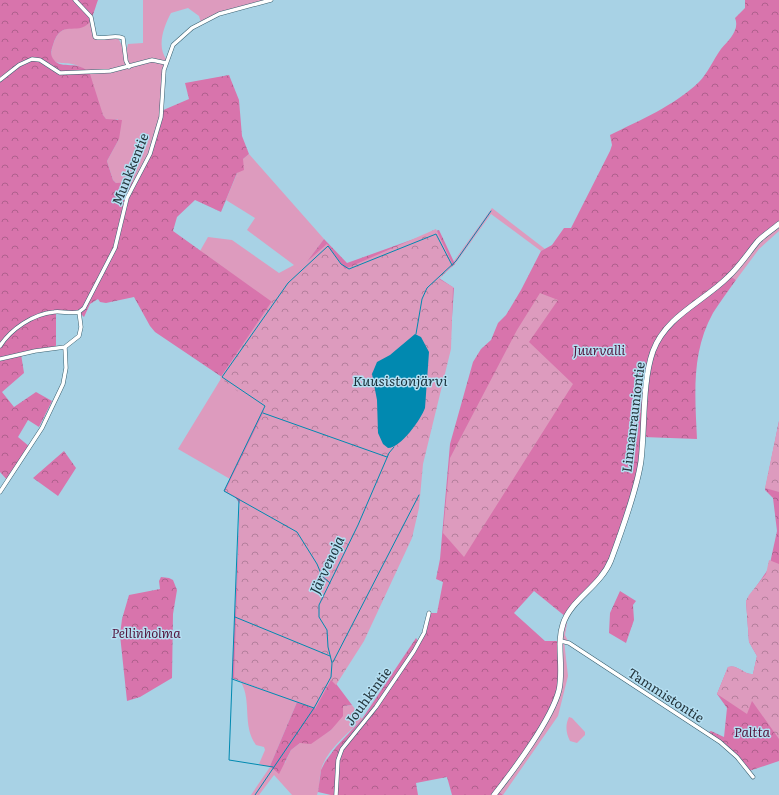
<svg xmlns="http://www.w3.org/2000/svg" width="779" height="795" font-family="Literata,serif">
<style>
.grass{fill:#dd9bbe}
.forest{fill:url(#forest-crowns)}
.park{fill:url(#park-crowns)}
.water{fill:#0189b0}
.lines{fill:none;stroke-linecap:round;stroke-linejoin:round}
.stream{stroke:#0189b0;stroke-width:1}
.street-casing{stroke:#396070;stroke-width:4.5}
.secondary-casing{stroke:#396070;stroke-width:6}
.street{stroke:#fff;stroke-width:3.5}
.secondary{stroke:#fff;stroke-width:5}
.labels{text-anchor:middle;stroke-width:3;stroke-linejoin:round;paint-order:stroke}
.street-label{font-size:13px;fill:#24353c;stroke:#b5dff2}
.park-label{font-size:13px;font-style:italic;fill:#53153c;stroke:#b5dff2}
.water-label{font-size:14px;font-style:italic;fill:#19303a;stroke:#b5dff2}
</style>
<defs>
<pattern id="forest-crowns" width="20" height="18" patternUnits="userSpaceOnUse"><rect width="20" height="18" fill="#d874ac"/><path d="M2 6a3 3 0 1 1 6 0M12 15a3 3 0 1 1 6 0" fill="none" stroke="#af608d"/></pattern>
<pattern id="park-crowns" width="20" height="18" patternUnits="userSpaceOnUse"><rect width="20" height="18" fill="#dd9bbe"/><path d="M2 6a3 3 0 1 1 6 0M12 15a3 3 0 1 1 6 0" fill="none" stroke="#b37f9c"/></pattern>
</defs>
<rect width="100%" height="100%" fill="#a8d2e5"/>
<!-- grass -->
<path class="grass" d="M143 0H271L232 9 201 23 199 16 188 8 171 13C164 26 156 47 167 60L161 111 150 154 136 183H116L113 180 107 161 119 139 118 119C115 120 110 121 106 119 101 116 94 89 92 82 90 74 84 68 76 65 63 60 44 70 54 42 62 21 75 33 91 21L95 37 117 36 126 53 128 44 143 43Z
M249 154 324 239 275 305 200 251 208 237 232 240 279 273 294 265 247 230 255 218 226 200 243 159Z
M492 208 545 249 541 251 491 214 455 264 454 261Z
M779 224V231L759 249 736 280 730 276 754 246Z
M222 377 265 406 230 479 178 449Z
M564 620 567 623 565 635 569 643 564 641 568 676 558 716 503 795 498 791 561 641Z
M241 682 297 702 270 766 285 763 291 750 300 743 321 736 331 730 343 706 352 705 362 719C348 734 326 750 321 770 319 779 320 787 317 795H292L274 775 259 795H251L270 767 259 764 265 750 264 747 256 745C242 726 252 701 241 682Z
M569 717 572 718 585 732V735L577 743 570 741C566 734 565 725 569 717Z"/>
<!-- forest -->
<path class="forest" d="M0 0H98C96 5 92 20 89 23 77 36 61 18 53 45 51 51 50 55 54 60 61 70 79 59 90 74L103 115 106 119 122 120 119 139 107 161 113 180 116 183 136 182 145 167 161 111 189 99 185 83 229 75 239 100 242 136 249 154 243 159 244 170 237 173 221 212 195 200 177 217 173 231 275 304 324 239 347 263 439 230 455 264 439 278 454 288 450 347 331 677 352 705 343 706V716L331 730 311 744 300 743 291 750 279 774 270 766 297 702 232 678 240 504 235 497 224 491 265 406 155 332 150 326 134 297 106 303 100 302 98 299 90 304 84 317 79 312H56V348L21 354 24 373 2 392 14 407 36 392 52 401 39 427 28 420 18 437 30 447 8 481 0 472Z
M745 0H779V224L767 233 730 276 736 280C728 291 720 302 713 313 691 352 695 396 697 439L643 437 641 462 610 561 566 617 534 591 514 613 545 641H561V678L550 712 498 791 503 795H452L447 777 416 783 418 795H331L318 792 321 770 325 762 336 747 362 719 416 638 419 642 429 613H437L443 582 436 579 440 559 450 444 473 362 481 349 491 340 498 323 506 315 521 290 541 251 552 245 564 228H571L610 151 612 145 610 135C640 120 674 106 699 82 708 73 713 60 721 49 729 40 740 30 735 18L745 8Z
M779 421V761L749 771 737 757 707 733 711 731 724 737 727 708 717 694 728 667C738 664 744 675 753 674L757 656 749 642 746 601 769 568 777 531 773 498 765 490Z
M64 451 76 468 58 496 33 478Z
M161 577 169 578 173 580 177 590 173 614 172 678 140 697 127 701 120 635 122 619 129 595 160 589 159 581Z
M620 591 636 601 633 605 634 620 626 643 609 633 610 613Z"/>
<!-- park -->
<path class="park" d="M436 229 453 265 439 279 453 287 451 349 423 464 419 508 412 538 364 641 336 685 331 680 315 709 234 678 240 499 225 491 264 411 220 378 287 279 327 244 345 269Z
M540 293 558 300 529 342 573 384 464 557 443 533 450 458 517 330Z
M779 421V492L765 488Z
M769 560 779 564V739L752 701 747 714 717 694 728 667C738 664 744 675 753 674L757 656 749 642 746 601 749 595 766 574Z"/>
<!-- water -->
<path class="water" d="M415 334 421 337 429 352 425 408C421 419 401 448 388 448L383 444 378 433 377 400 372 374 377 362 390 355Z"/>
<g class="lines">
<!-- stream -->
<path class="stream" d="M416 334 422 299 427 288 456 261 491 211
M263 413 387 457
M239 500 229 760 273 767
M330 583 322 576 317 564 297 532 224 491 265 406 222 377 288 283 328 246 341 264 349 269 436 234 452 265
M235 617 330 656
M333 662 419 495
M232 679 314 708
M255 795 314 708 331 677 332 663 328 647 327 630 319 617V605L358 525 389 453 394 447"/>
<defs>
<path id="street" d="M75 0 91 17 95 37C104 40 114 34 123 38L126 61 129 67
M0 80 19 65 32 59 40 60 60 73 110 71 152 60 166 63
M0 346C11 329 33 314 54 312 62 311 70 314 79 312L84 308 115 248 127 198 150 154 161 117 164 70 173 45 192 28 219 14 271 0
M0 359 35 351 65 347 79 336 81 327 79 312
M0 492 42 428 63 384 66 368 65 347
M561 641 569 643 720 742 737 757 753 777
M336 795 338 760 342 749 376 707 414 651 424 633 429 613"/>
<path id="secondary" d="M494 795C513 771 552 719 559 690 564 668 556 644 563 624 571 599 600 587 611 560 621 533 637 489 641 461 645 428 642 382 653 351 666 316 703 302 728 277 740 266 748 253 758 241 764 235 772 230 779 224"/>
</defs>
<!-- street casing -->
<use href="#street" class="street-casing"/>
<!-- secondary casing -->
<use href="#secondary" class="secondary-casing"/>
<!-- street -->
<use href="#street" class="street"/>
<!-- secondary -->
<use href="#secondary" class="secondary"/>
</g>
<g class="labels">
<!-- street labels -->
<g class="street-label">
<text transform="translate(130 169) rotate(-68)" y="5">Munkkentie</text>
<text transform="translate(633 417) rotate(-83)" y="5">Linnanrauniontie</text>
<text transform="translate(666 695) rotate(33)" y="5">Tammistontie</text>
<text transform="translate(368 696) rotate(-54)" y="5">Jouhkintie</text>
</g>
<!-- park labels -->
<g class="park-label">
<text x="599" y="355">Juurvalli</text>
<text x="146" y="638">Pellinholma</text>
<text x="752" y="737">Paltta</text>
</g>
<!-- water labels -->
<g class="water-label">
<text x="400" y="386">Kuusistonjärvi</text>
<text transform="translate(327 565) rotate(-65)" y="5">Järvenoja</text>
</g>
</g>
</svg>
